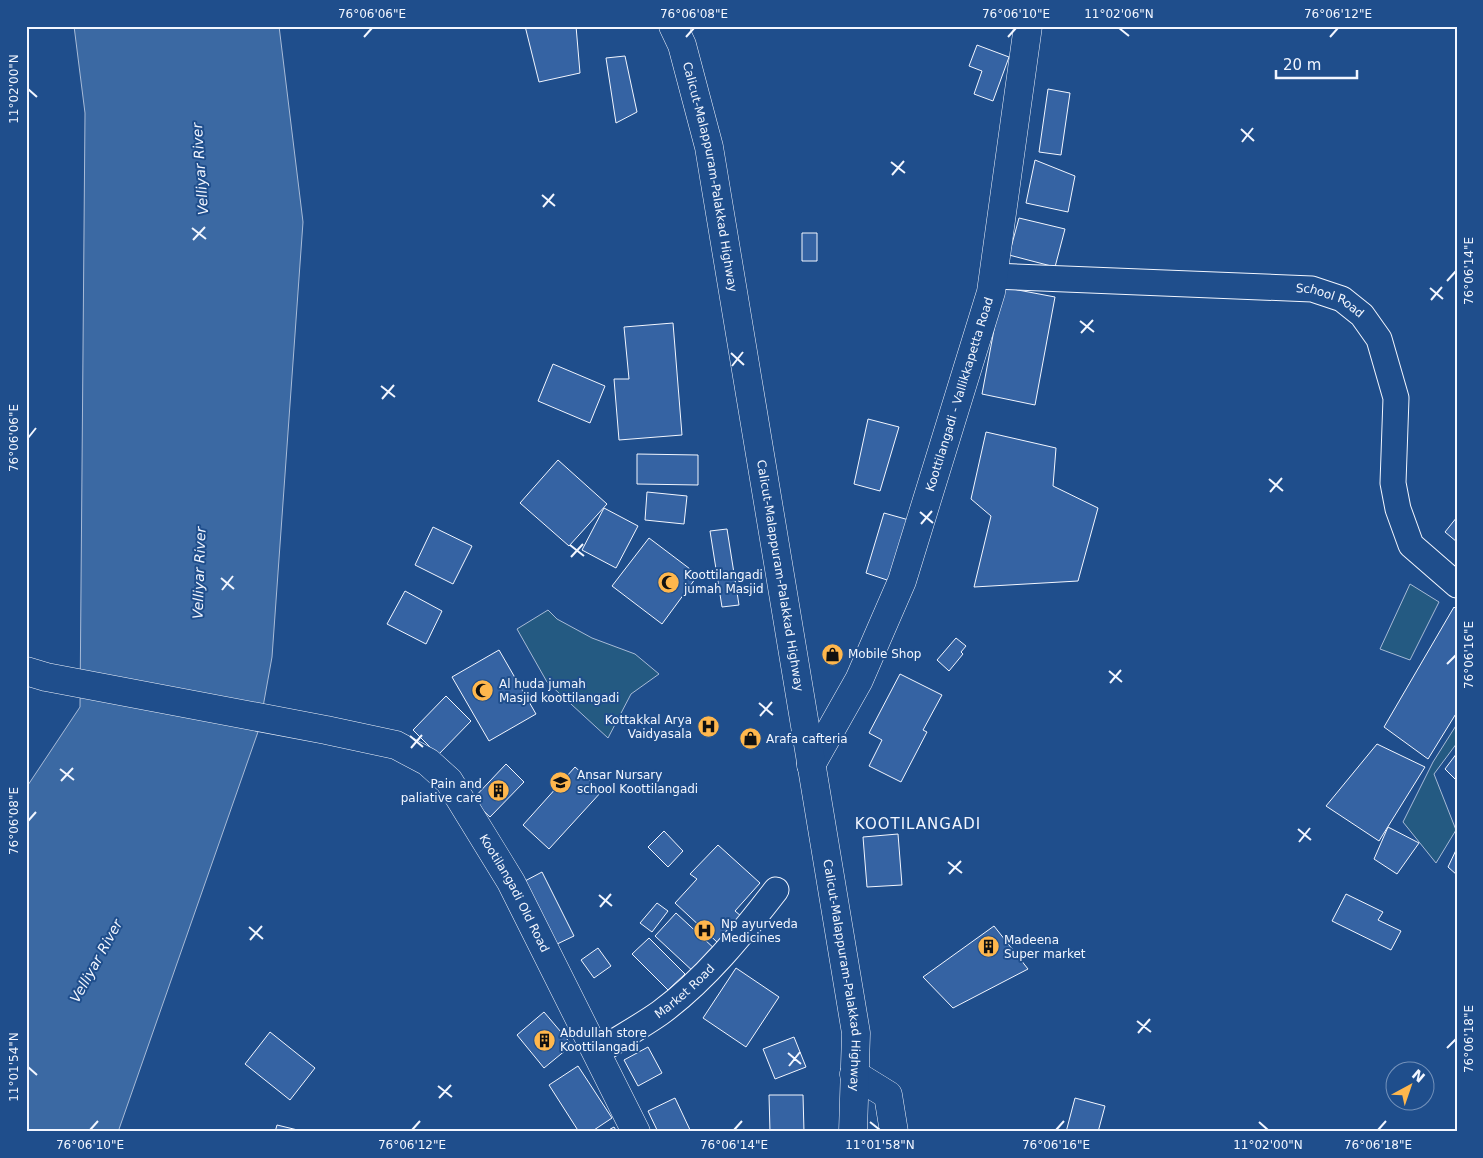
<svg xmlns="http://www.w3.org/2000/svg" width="1483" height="1158" font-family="'DejaVu Sans',sans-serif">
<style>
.green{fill:#245a82;stroke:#a8bbd7}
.water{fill:#3b69a3;stroke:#a8bbd7}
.building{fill:#3563a3;stroke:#f2f6ff}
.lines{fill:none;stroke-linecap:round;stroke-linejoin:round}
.street-casing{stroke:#f2f6ff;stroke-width:27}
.secondary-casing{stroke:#f2f6ff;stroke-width:29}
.highway-casing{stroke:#f2f6ff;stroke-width:29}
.street{stroke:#1f4e8c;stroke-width:25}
.secondary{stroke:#1f4e8c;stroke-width:28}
.highway{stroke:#1f4e8c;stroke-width:28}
.ticks{fill:none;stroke:#f2f6ff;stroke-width:2}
.labels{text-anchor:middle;stroke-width:4;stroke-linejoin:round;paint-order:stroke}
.street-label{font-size:12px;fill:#f2f6ff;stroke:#1f4e8c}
.poi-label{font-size:12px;fill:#f2f6ff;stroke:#1f4e8c;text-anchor:start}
.water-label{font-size:14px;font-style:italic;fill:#f2f6ff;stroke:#1f4e8c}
.quarter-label{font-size:15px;letter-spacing:1px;fill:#f2f6ff;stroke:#1f4e8c}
.neatline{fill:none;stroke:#f2f6ff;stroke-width:2}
.ticks-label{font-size:12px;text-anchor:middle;fill:#f2f6ff}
</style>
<rect width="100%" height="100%" fill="#1f4e8c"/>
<!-- green -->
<path class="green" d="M1410 584 1439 602 1410 660 1380 649Z
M548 610 557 619 592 638 635 654 659 674 631 694 608 738 547 682 517 629Z
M1457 724V743L1434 774 1456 830 1436 863 1403 822 1433 762Z"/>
<!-- water -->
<path class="water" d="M74 26H279L303 222 272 657 259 729 118 1132H26V788L80 707 85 113Z"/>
<!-- building -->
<path class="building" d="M525 26H576L580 73 539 82Z
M977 45 1009 57 993 101 974 94 982 71 969 66Z
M625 56 637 112 616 123 606 58Z
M1048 89 1070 93 1061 155 1039 152Z
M1035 160 1075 176 1068 212 1026 203Z
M1019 218 1065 229 1055 267 1009 255Z
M802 233H817V261H802Z
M1002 287 1055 297 1035 405 982 394Z
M673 323 682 435 619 440 614 379H629L624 327Z
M553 364 605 386 590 423 538 401Z
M868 419 899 427 880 491 854 484Z
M986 432 1056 448 1053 486 1098 508 1078 581 974 587 991 516 971 499Z
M637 454 698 455V485L637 484Z
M558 460 607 504 569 546 520 503Z
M647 492 687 496 684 524 645 520Z
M604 508 638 526 616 568 582 550Z
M884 513 909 520 890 581 866 573Z
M1457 517V542L1445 532Z
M433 527 472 546 453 584 415 565Z
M727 529 739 605 722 607 710 531Z
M649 538 698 575 662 624 612 586Z
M405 591 442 611 426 644 387 624Z
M1454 607 1457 610V712L1428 759 1384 727Z
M956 638 966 646 961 652 963 654 949 671 937 660Z
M499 650 536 714 489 741 452 677Z
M900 674 942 695 923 730 927 732 901 782 869 766 882 740 869 733Z
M446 696 471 721 438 755 413 730Z
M1377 744 1425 767 1379 841 1326 806Z
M1457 753V781L1445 769Z
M506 764 524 782 490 817 472 800Z
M575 767 602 791 549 849 523 825Z
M1388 827 1419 843 1397 874 1374 859Z
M664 831 683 851 668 867 648 847Z
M898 834 902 885 867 887 863 837Z
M718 845 760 883 735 911 741 916 717 942 675 903 697 879 690 874Z
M1457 848V875L1448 867Z
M542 872 574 936 555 945 523 882Z
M1346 894 1383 912 1378 920 1401 931 1391 950 1332 921Z
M657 903 668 911 652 932 640 923Z
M676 913 717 951 696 974 655 936Z
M994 926 1028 969 953 1008 923 977Z
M649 938 685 974 668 990 632 954Z
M598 948 611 966 594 978 581 960Z
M736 968 779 997 746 1047 703 1018Z
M544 1012 572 1045 544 1068 517 1035Z
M270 1032 315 1068 290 1100 245 1064Z
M794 1037 806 1067 775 1079 763 1049Z
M648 1047 662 1073 638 1086 624 1060Z
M578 1066 612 1118 591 1132H579L549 1085Z
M769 1095H803L804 1132H770Z
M675 1098 691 1132H658L648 1111Z
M1075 1098 1105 1106 1098 1132H1066Z
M277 1125 306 1132H275Z
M614 1127 617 1132H605Z"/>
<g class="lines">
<defs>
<g id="street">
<path id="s1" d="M994 276 1312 289 1342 299 1362 315 1379 339 1396 398 1393 483 1398 509 1411 545 1457 585"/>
<path id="s2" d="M598 1052C618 1039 640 1027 660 1013 705 980 742 934 776 890"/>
</g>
<g id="secondary">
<path id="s3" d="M26 671 46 677 326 730 396 745 428 762 449 781 511 882 636 1132"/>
<path id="s4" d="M811 765 859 680 902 581 991 292 1028 26"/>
<path d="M854 1074 888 1095 894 1132"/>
</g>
<g id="highway">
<path id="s5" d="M673 26 682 45 709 147 856 1033 853 1132"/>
</g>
</defs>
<!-- street casing -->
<use href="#street" class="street-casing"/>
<!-- secondary casing -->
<use href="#secondary" class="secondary-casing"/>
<!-- highway casing -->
<use href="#highway" class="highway-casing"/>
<!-- street -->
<use href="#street" class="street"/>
<!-- secondary -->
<use href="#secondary" class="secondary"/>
<!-- highway -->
<use href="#highway" class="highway"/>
</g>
<!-- ticks -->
<path class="ticks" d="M1119 28 1129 36M364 37 372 28M686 37 694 28M1008 37 1016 28M1330 37 1338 28M28 89 37 97M1241 129 1254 141M1242 142 1253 128M891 162 905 173M892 175 904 161M542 195 555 206M543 207 554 194M192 228 206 239M193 240 205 227M1447 281 1456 271M1430 288 1443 299M1431 300 1442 287M1080 321 1094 332M1081 333 1093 320M731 353 744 365M732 366 743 352M381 386 395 397M382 399 394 385M28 438 36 428M1269 479 1283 491M1270 492 1282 478M920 512 933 523M921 524 932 511M570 545 584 556M571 557 583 544M221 578 234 589M222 590 233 576M1447 664 1456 655M1109 671 1122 682M1110 683 1121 670M759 703 773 715M760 716 772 702M410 736 423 747M411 748 422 735M60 769 74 780M61 781 73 768M28 821 36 812M1298 829 1311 840M1299 842 1310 828M948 862 962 873M949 874 961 861M599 895 612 906M600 907 611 894M249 927 263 939M250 940 262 926M1137 1021 1151 1032M1138 1033 1150 1019M1447 1048 1456 1039M788 1053 801 1064M789 1066 800 1052M28 1067 37 1075M438 1086 452 1097M439 1098 451 1085M870 1122 880 1130M1259 1122 1268 1130M90 1130 98 1121M412 1130 420 1121M734 1130 742 1121M1056 1130 1064 1121M1378 1130 1386 1121"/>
<!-- icons -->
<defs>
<symbol id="mosque-disc" viewBox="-11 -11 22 22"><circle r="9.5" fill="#ffb74d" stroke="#1f4e8c"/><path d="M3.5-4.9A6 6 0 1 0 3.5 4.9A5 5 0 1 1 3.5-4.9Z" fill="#111"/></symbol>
<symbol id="shop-disc" viewBox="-11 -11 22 22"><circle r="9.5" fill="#ffb74d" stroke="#1f4e8c"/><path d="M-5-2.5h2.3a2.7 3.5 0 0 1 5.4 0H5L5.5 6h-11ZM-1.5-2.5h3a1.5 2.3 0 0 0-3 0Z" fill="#111"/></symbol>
<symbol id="hospital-disc" viewBox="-11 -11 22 22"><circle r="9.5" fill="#ffb74d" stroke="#1f4e8c"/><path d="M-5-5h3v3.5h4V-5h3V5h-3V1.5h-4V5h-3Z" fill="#111"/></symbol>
<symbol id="school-disc" viewBox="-11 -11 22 22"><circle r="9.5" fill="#ffb74d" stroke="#1f4e8c"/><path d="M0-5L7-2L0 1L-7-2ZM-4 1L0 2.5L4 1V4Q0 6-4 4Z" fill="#111"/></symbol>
<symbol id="building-disc" viewBox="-11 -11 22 22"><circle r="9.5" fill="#ffb74d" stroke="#1f4e8c"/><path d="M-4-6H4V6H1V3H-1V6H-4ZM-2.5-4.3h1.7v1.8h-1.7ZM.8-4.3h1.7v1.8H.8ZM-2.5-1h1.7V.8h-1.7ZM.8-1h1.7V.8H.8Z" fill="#111"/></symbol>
</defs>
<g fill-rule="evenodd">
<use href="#mosque-disc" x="656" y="570" width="25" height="25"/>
<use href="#shop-disc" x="820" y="642" width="25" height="25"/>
<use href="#mosque-disc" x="470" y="678" width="25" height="25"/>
<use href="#hospital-disc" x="696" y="714" width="25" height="25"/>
<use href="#shop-disc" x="738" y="726" width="25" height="25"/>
<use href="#school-disc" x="548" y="770" width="25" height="25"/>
<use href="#building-disc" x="486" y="778" width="25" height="25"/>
<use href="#hospital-disc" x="692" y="918" width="25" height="25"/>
<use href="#building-disc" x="976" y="934" width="25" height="25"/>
<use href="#building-disc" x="532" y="1028" width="25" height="25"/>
</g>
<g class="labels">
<!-- street labels -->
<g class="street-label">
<text dy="4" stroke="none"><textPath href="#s5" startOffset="156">Calicut-Malappuram-Palakkad Highway</textPath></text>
<text dy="4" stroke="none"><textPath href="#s1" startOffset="339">School Road</textPath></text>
<text dy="4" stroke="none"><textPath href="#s4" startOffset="401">Koottilangadi - Vallikkapetta Road</textPath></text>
<text dy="4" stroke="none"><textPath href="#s5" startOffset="561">Calicut-Malappuram-Palakkad Highway</textPath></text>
<text dy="4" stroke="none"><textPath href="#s3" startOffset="572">Kootilangadi Old Road</textPath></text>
<text dy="4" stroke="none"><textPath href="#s5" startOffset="966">Calicut-Malappuram-Palakkad Highway</textPath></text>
<text dy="4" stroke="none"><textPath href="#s2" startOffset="106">Market Road</textPath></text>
</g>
<!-- poi labels -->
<g class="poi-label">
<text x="684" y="579">Koottilangadi<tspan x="684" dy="14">jumah Masjid</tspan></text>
<text x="848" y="658">Mobile Shop</text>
<text x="499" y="688">Al huda jumah<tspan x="499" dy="14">Masjid koottilangadi</tspan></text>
<text x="692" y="724" text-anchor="end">Kottakkal Arya<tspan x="692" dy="14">Vaidyasala</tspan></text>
<text x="766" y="743">Arafa cafteria</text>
<text x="577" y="779">Ansar Nursary<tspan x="577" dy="14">school Koottilangadi</tspan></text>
<text x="482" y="788" text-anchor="end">Pain and<tspan x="482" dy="14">paliative care</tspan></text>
<text x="721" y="928">Np ayurveda<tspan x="721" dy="14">Medicines</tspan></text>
<text x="1004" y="944">Madeena<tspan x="1004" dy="14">Super market</tspan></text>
<text x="560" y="1037">Abdullah store<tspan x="560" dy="14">Koottilangadi</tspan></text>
</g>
<!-- water labels -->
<g class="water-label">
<text transform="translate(200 169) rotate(-94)" y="5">Velliyar River</text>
<text transform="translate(199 573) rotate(-88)" y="5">Velliyar River</text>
<text transform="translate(96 961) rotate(-61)" y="5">Velliyar River</text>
</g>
<!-- quarter labels -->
<g class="quarter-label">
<text x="918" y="829">KOOTILANGADI</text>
</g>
</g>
<!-- border -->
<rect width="1483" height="1158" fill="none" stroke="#1f4e8c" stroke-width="55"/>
<!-- north arrow -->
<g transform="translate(1410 1086) rotate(40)"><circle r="24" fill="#1f4e8c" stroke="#7391ba"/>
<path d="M0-4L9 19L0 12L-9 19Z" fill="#ffb74d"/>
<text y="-8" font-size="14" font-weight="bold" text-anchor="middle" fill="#f2f6ff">N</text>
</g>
<!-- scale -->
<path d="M1276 70v8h81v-8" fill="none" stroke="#f2f6ff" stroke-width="2.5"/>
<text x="1283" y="70" font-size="15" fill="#f2f6ff" stroke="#1f4e8c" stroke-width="4" paint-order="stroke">20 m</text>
<rect x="28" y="28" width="1428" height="1102" class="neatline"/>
<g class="ticks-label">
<text x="372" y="18">76°06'06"E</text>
<text x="694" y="18">76°06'08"E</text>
<text x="1016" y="18">76°06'10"E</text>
<text x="1119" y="18">11°02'06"N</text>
<text x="1338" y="18">76°06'12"E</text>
<text transform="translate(14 89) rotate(-90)" y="4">11°02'00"N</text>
<text transform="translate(1469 271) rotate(-90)" y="4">76°06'14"E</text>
<text transform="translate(14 438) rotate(-90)" y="4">76°06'06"E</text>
<text transform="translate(1469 655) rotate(-90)" y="4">76°06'16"E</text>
<text transform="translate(14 821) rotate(-90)" y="4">76°06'08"E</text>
<text transform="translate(1469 1039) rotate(-90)" y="4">76°06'18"E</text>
<text transform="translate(14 1067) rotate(-90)" y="4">11°01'54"N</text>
<text x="90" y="1149">76°06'10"E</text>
<text x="412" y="1149">76°06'12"E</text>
<text x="734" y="1149">76°06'14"E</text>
<text x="880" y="1149">11°01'58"N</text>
<text x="1056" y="1149">76°06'16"E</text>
<text x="1268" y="1149">11°02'00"N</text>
<text x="1378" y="1149">76°06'18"E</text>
</g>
</svg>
